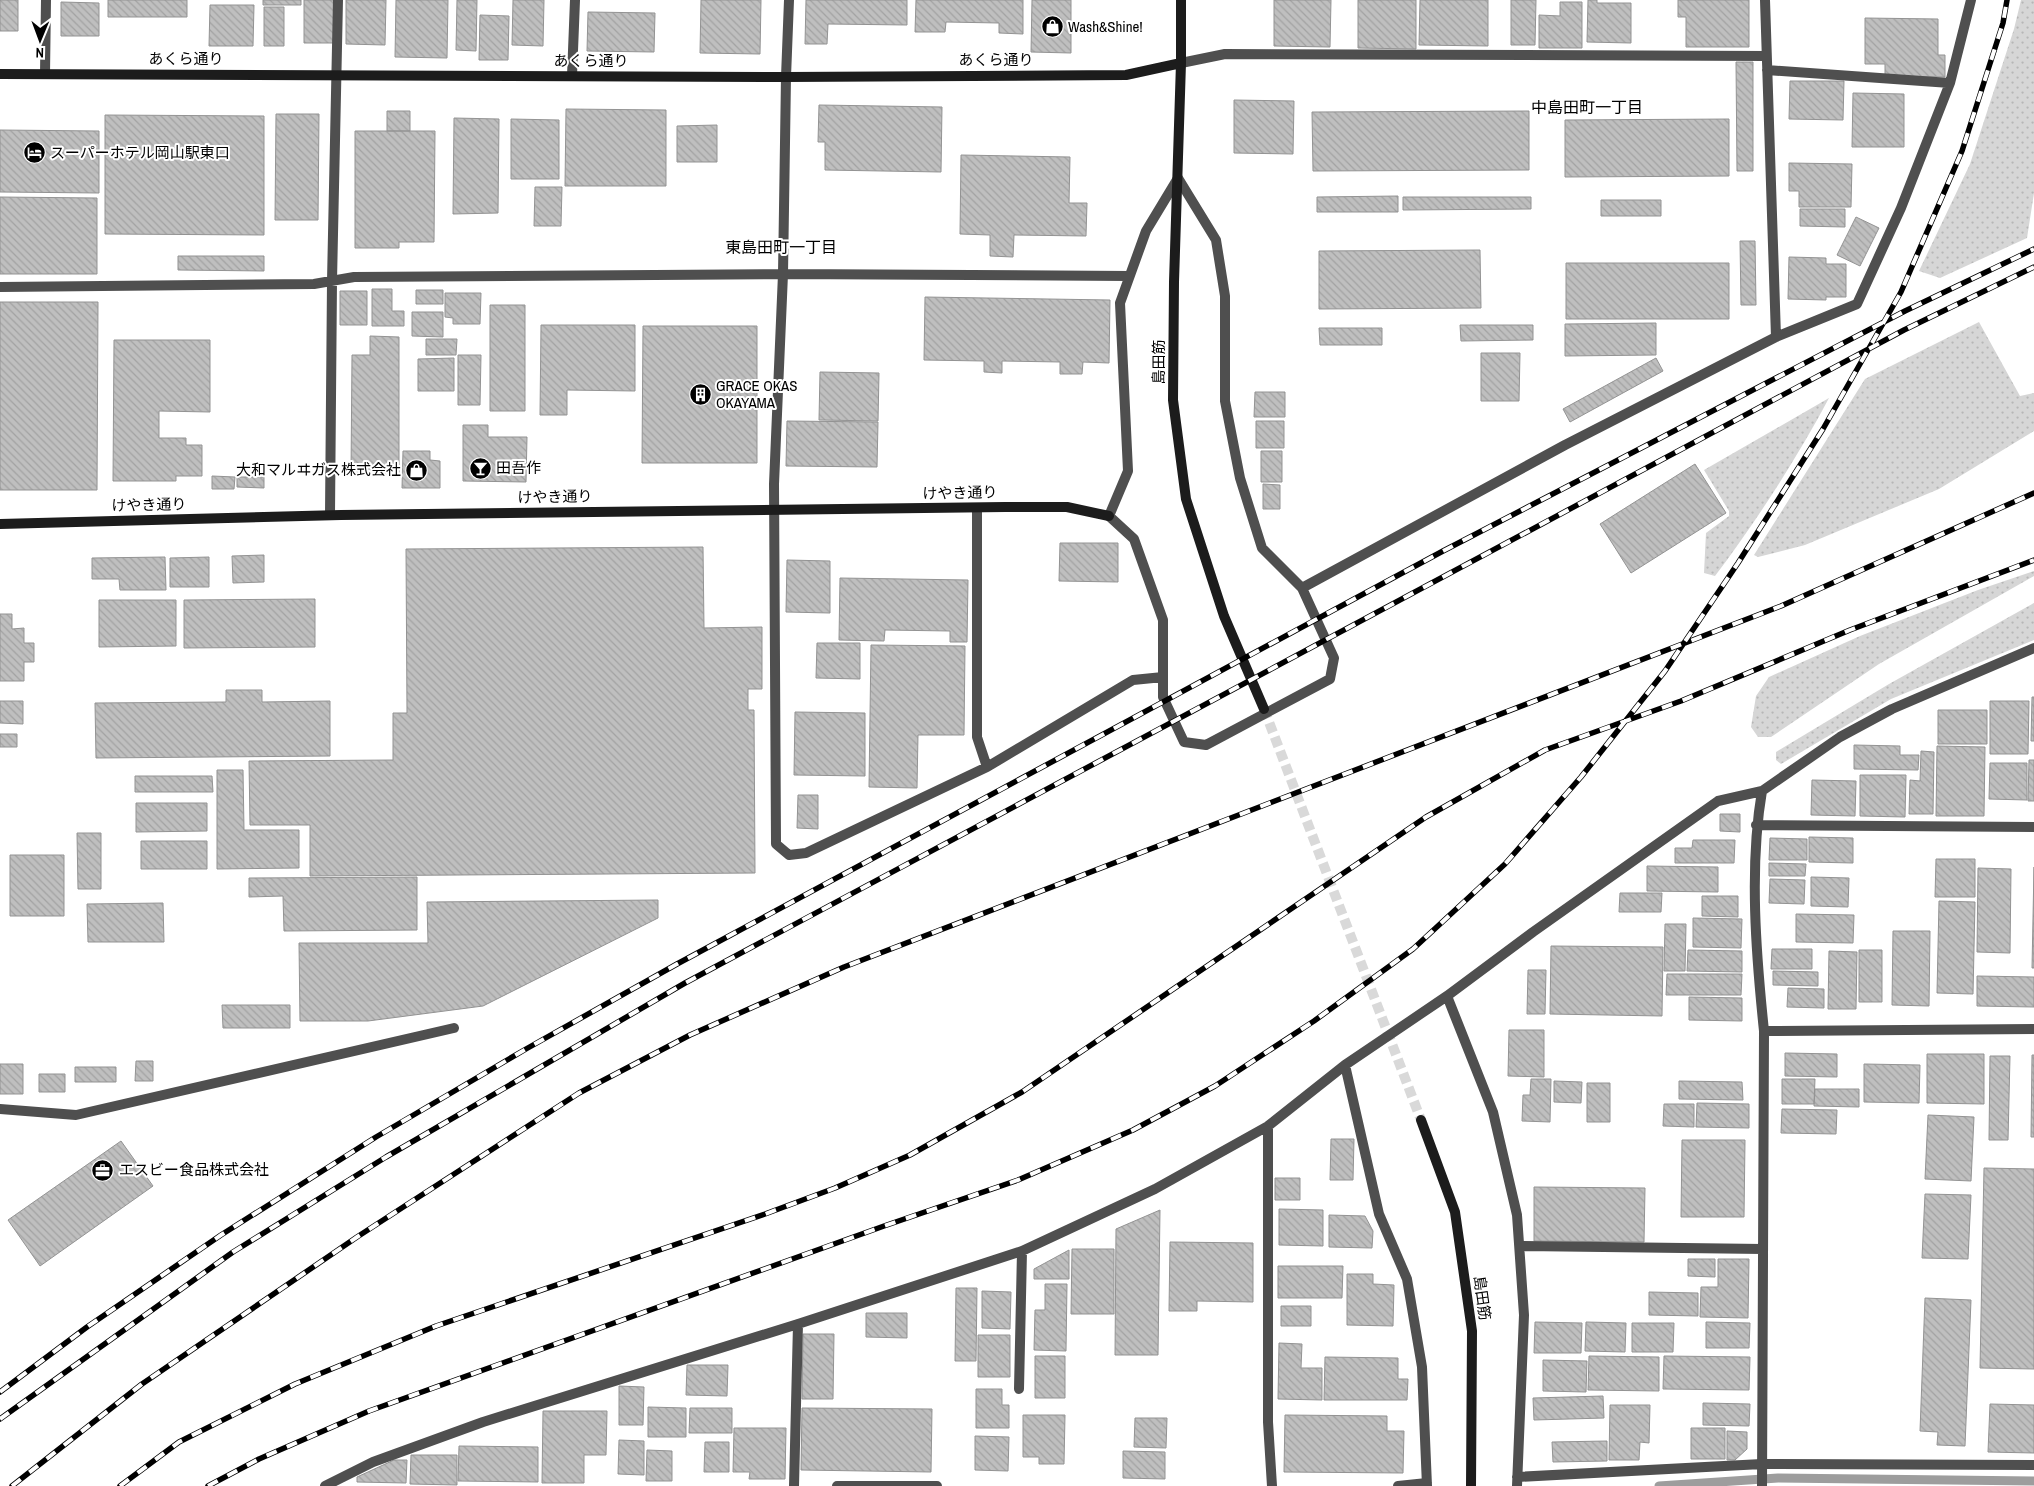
<svg xmlns="http://www.w3.org/2000/svg" width="2034" height="1486" font-family="'Archivo Narrow','Noto Sans JP',sans-serif">
<style>
.grass{fill:url(#grass-dots)}
.lines{fill:none;stroke-linecap:round;stroke-linejoin:round}
.stream{stroke:#9d9d9d;stroke-width:9}
.building{fill:url(#building-back-hatch);stroke:#939393}
.secondary-tunnel{stroke:#d9d9d9;stroke-width:10;stroke-dasharray:10 5;stroke-linecap:butt}
.street{stroke:#4f4f4f;stroke-width:10}
.secondary{stroke:#1c1c1c;stroke-width:10}
.rail-casing{stroke:#000;stroke-width:5.5}
.rail{stroke:#fff;stroke-width:4;stroke-dasharray:11;stroke-linecap:butt}
.labels{text-anchor:middle;stroke-width:4;stroke-linejoin:round;paint-order:stroke}
.poi-label{font-size:15px;fill:#000;stroke:#fff;text-anchor:start}
.street-label{font-size:15px;fill:#000;stroke:#fff}
.neighbourhood-label{font-size:16px;fill:#000;stroke:#fff}
</style>
<defs>
<pattern id="grass-dots" width="8" height="8" patternUnits="userSpaceOnUse" patternTransform="scale(1.25)"><rect width="8" height="8" fill="#d6d6d6"/><path d="M2 2h.1M6 6h.1" fill="none" stroke="#b6b6b6" stroke-width="1.8" stroke-linecap="round"/></pattern>
<pattern id="building-back-hatch" width="6" height="6" patternUnits="userSpaceOnUse" patternTransform="scale(1.25)"><rect width="6" height="6" fill="#bfbfbf"/><path d="M-1 5l2 2M0 0l6 6M5-1l2 2" fill="none" stroke="#a2a2a2"/></pattern>
</defs>
<rect width="100%" height="100%" fill="#fff"/>
<!-- grass -->
<path class="grass" d="M2021 0H2034V193L2027 238 1940 278 1919 271 1970 164 2014 29Z
M1979 322 2020 396 2034 393V431L1939 489 1805 545 1758 557 1754 555 1865 379Z
M1829 398C1797 458 1756 522 1715 576L1704 573 1706 533 1729 516V511L1704 470Z
M2034 571V576L1879 664 1771 737H1758L1751 727 1756 696 1769 677 1860 636 1978 590Z
M2034 603V640L1891 699 1781 764 1776 760V752L1889 684Z"/>
<g class="lines">
<!-- stream -->
<path class="stream" d="M1659 1486 1778 1478 2034 1481"/>
</g>
<!-- building -->
<path class="building" d="M0 0H18V31H0Z
M108 0H187V17H108Z
M263 0H301V5H263Z
M304 0H334V43H304Z
M346 0H386L385 45 346 44Z
M396 0H448L447 58 395 57Z
M457 0H477L476 51 456 50Z
M513 0H544L543 46 512 45Z
M701 0H761L760 54 700 53Z
M806 0H907V25L828 24 827 44H805Z
M916 0H1023V34L999 33V23L946 22 945 32H915Z
M1032 0H1071V53L1031 52Z
M1274 0H1331L1330 47 1274 46Z
M1358 0H1416V49L1358 48Z
M1420 0H1488V46L1419 45Z
M1511 0H1536L1535 45H1511Z
M1588 0H1597V3H1631V43L1587 42Z
M1678 0H1749V47H1686V17H1678Z
M61 2 99 3V36H61Z
M1560 2H1582V48H1539V15L1560 16Z
M210 5H254L253 46H209Z
M264 7H284V46H264Z
M588 12 655 13 654 52 587 51Z
M480 15 509 16 508 60H479Z
M1865 18 1938 19V55H1945V77L1885 76V64H1865Z
M1736 62H1753V171H1737Z
M1790 81H1844L1843 120 1789 119Z
M1853 93 1904 94V147H1852Z
M1234 100 1294 101 1293 154 1234 153Z
M819 105 942 107 941 172 825 170V142H818Z
M566 109 666 110V186H565Z
M387 111H410V131H387Z
M1529 111V170L1313 171 1312 112Z
M276 114H319L318 220H275Z
M105 115 264 116V235L105 234Z
M454 118 499 119 498 213 453 214Z
M511 119 559 120V179H511Z
M1729 119V176L1565 177V120Z
M717 125V162H677V126Z
M0 130 99 131V193L0 192Z
M355 131H435L434 242H399V248H355Z
M961 155 1070 157 1069 203H1087L1086 236 1014 235 1013 257 990 256V235L960 234Z
M1789 163 1852 164 1851 207H1799V191H1789Z
M535 187H562L561 226H534Z
M1398 196V212H1317V197Z
M0 197 97 198V274H0Z
M1403 197H1531V209L1403 210Z
M1601 200H1661V216H1601Z
M1800 209H1845V227L1800 226Z
M1856 217 1879 228 1860 266 1837 255Z
M1740 241H1755L1756 305H1741Z
M1480 250 1481 308 1319 309V251Z
M178 256H264V271L178 270Z
M1789 257 1826 258V264H1846V297H1826V300L1788 299Z
M1566 263H1729V319H1566Z
M372 289H392V311H404V326H372Z
M416 290H443V304H416Z
M340 291H367V325H340Z
M445 293H481L480 324H453V318L445 317Z
M925 297 1110 300 1109 363 1083 362 1082 374H1060V362L1002 361V373L984 372V361L924 360Z
M0 302H98L97 490H0Z
M490 305H525V411H490Z
M412 312H443V337L412 336Z
M1656 323V355L1565 356V324Z
M541 325H635V391L567 390V415H540Z
M1460 325H1533V340L1461 341Z
M643 326H757V463H642Z
M1319 328H1382V345H1320Z
M370 336 399 337V474L351 473 352 355H370Z
M426 339H457L456 355H426Z
M114 340H210V412L159 411V438H186V445H202V476H176V481H113Z
M1481 353H1520L1519 401H1481Z
M458 355H481L480 405H458Z
M454 358V391H418V359Z
M1656 358 1663 371 1570 422 1563 409Z
M820 372 879 373 878 421 819 420Z
M1255 392H1285V417H1254Z
M787 421 878 422 877 467 786 466Z
M1256 421H1284V448H1256Z
M463 425H488V437H527L526 482 463 481Z
M403 451H430V460L440 461V488H402Z
M1261 451H1282V482H1261Z
M1695 464 1726 513 1631 573 1600 524Z
M212 476 235 477 234 489H212Z
M237 477H264V488L237 487Z
M1263 484 1280 485V509H1263Z
M1060 543H1118V582L1059 581Z
M703 547 704 628 762 627V689H748V710H754L755 873 310 876V825H250L249 761 393 760V713H407L406 549Z
M264 555V582L233 583 232 556Z
M165 557 166 590H120L119 579H92V558Z
M209 557V587H170V558Z
M787 560 830 561V613L786 612Z
M840 578 968 580 967 642H950V631L885 630 884 641 839 640Z
M315 599V647L184 648V600Z
M99 600H176V646L99 647Z
M0 614H12V629L24 628V643H34V662H24V681H0Z
M817 643H860V679L816 678Z
M871 645 965 646 964 735H918L917 788 869 787Z
M226 690H262V702L330 701V756L96 758 95 703 226 702Z
M2032 697H2034V741H2031Z
M0 701H23V724L0 723Z
M1990 701H2029L2028 754H1990Z
M1938 710H1987V744H1938Z
M795 712 865 713V776L794 775Z
M0 734H17V747H0Z
M1854 745 1900 746V755H1919L1918 770 1854 769Z
M1937 746 1985 747 1984 816H1936Z
M1921 751 1934 752 1933 814H1909L1910 780 1920 781Z
M2029 760H2034V801H2028Z
M1990 763H2027V800L1989 799Z
M217 770H243L244 830H299V868L217 869Z
M1860 775H1906L1905 817 1860 816Z
M135 776H212L213 792H135Z
M1812 780 1856 781 1855 816 1811 815Z
M798 795H818V829L797 828Z
M136 803H207V831L136 832Z
M1720 814H1740V832L1720 831Z
M77 833H101V889H78Z
M1809 837 1853 838V863L1809 862Z
M1770 838 1807 839V860H1769Z
M1693 840H1735L1734 863H1675V848H1692Z
M141 841H207V869H141Z
M10 855H64V916H10Z
M1936 859H1975V897H1935Z
M1769 863 1806 864 1805 876H1769Z
M1647 866 1718 867V892L1647 891Z
M2034 867V968H2032Z
M1978 868 2011 869 2010 953 1977 952Z
M417 877V930L284 931 283 896 249 897V878Z
M1811 877 1849 878 1848 907 1811 906Z
M1770 879 1805 880 1804 904 1769 903Z
M1620 893H1662L1661 912H1619Z
M1702 896H1738V917L1702 916Z
M658 900V918L483 1006 368 1021H300L299 943H428L427 902Z
M1939 901 1975 902 1973 994 1937 993Z
M163 903 164 942H88L87 904Z
M1796 914 1854 915 1853 943 1796 942Z
M1693 918 1742 919 1741 948 1693 947Z
M1665 924H1686L1685 971H1664Z
M1893 931H1930L1929 1006 1892 1005Z
M1551 946 1663 947 1662 1016 1550 1014Z
M1772 949H1812V969H1771Z
M1688 950 1742 951V972L1687 971Z
M1859 950H1882V1002H1859Z
M1829 951 1857 952 1856 1009H1828Z
M1528 970H1546L1545 1014H1527Z
M1773 971 1818 972V986L1773 985Z
M1667 974H1742L1741 995H1666Z
M1977 976 2034 977V1007L1977 1006Z
M1788 988 1824 989V1008L1787 1007Z
M1689 997 1742 998V1021L1689 1020Z
M222 1005H290V1028H223Z
M1509 1030H1544V1077L1508 1076Z
M1785 1053 1837 1054V1077L1785 1076Z
M1927 1054H1984V1104L1927 1103Z
M2032 1055H2034V1137H2031Z
M1990 1056H2010L2008 1140H1989Z
M136 1061H153V1081H135Z
M0 1064H23V1094H0Z
M1864 1064 1920 1065 1919 1103 1864 1102Z
M75 1067H116V1082H75Z
M39 1074H65V1092H39Z
M1531 1079H1551L1550 1122 1522 1121 1523 1095H1530Z
M1782 1079H1815L1814 1104H1782Z
M1554 1081 1582 1082 1581 1103 1554 1102Z
M1679 1081 1742 1082 1743 1100 1679 1099Z
M1587 1083H1610V1122H1587Z
M1815 1089H1859V1107L1814 1106Z
M1697 1103 1749 1104V1128L1696 1127Z
M1664 1104H1694V1127L1663 1126Z
M1782 1109 1837 1110 1836 1134 1781 1133Z
M1928 1115 1974 1117 1971 1181 1925 1179Z
M1331 1139H1354L1353 1180H1330Z
M1682 1140H1745L1744 1217H1681Z
M121 1141 153 1186 40 1266 8 1220Z
M1984 1168 2034 1169V1369L1980 1368Z
M1275 1178H1300V1200H1275Z
M1534 1187 1645 1188 1644 1242 1534 1241Z
M1925 1194 1971 1195 1968 1259 1922 1258Z
M1279 1209 1323 1210V1246L1279 1245Z
M1160 1210 1158 1355H1115L1116 1229Z
M1329 1215 1365 1216 1373 1231 1372 1248 1329 1247Z
M1170 1242 1253 1243V1302L1197 1301V1311H1169Z
M1072 1249H1114V1314H1071Z
M1069 1250V1279H1034V1269Z
M1688 1259H1715V1277L1688 1276Z
M1718 1259H1749L1748 1318 1700 1317 1701 1287H1718Z
M1278 1266H1343L1342 1298H1278Z
M1347 1274H1373V1284L1394 1285 1393 1326 1347 1325Z
M1045 1284H1067L1066 1351 1034 1350 1035 1310H1045Z
M956 1288H977L976 1361H955Z
M982 1291 1011 1292 1010 1329 982 1328Z
M1649 1292 1698 1293V1316L1649 1315Z
M1925 1298 1971 1300 1965 1446 1937 1445 1938 1432 1920 1431Z
M1281 1306H1311V1326H1281Z
M866 1313H907V1338L866 1337Z
M1535 1322 1582 1323 1581 1353H1534Z
M1586 1322 1626 1323 1625 1352 1585 1351Z
M1706 1322 1750 1323 1749 1348H1706Z
M1632 1323H1674L1673 1352H1632Z
M803 1334H834L833 1399H802Z
M978 1335H1010V1377H978Z
M1279 1343 1302 1344 1301 1368H1322V1400L1278 1399Z
M1035 1356H1065V1398H1035Z
M1589 1356 1659 1357V1391L1588 1390Z
M1664 1356 1750 1357 1749 1390 1663 1389Z
M1325 1357 1398 1358V1379H1408L1407 1400H1324Z
M1543 1360 1587 1361 1586 1392 1543 1391Z
M687 1365H728L727 1396 686 1395Z
M619 1386 644 1387 643 1425H619Z
M976 1389H1002V1405H1009V1428H976Z
M1603 1396 1604 1418 1534 1420 1533 1398Z
M1703 1403 1750 1404 1749 1426 1703 1425Z
M1990 1404 2034 1405V1453L1988 1452Z
M1610 1405H1650L1649 1443 1640 1442 1639 1460H1609Z
M648 1407 686 1408V1437H648Z
M690 1408H732V1433H689Z
M802 1408 932 1409 931 1472 801 1470Z
M543 1411H607L606 1455H584V1483H542Z
M1023 1415H1065L1064 1464H1039V1457H1023Z
M1285 1415 1387 1416V1431H1404L1403 1473 1284 1472Z
M1135 1418H1167L1166 1448 1134 1447Z
M734 1428H786L785 1479H749L750 1472H733Z
M1691 1428H1725V1459H1691Z
M1727 1431 1747 1432V1449L1735 1460H1727Z
M975 1436 1009 1437 1008 1471 975 1470Z
M619 1440 644 1441V1475L618 1474Z
M1607 1441V1461L1553 1462 1552 1442Z
M705 1442H729V1472H704Z
M459 1446 538 1447V1482L458 1481Z
M647 1450 672 1451V1481H646Z
M1123 1451 1165 1452V1479L1123 1478Z
M411 1455H457V1485L410 1484Z
M394 1460H407L406 1483 357 1482V1477Z"/>
<g class="lines">
<!-- secondary-tunnel -->
<path class="secondary-tunnel" d="M1264 709 1421 1120"/>
<!-- street -->
<path class="street" d="M789 0 786 77 783 274 774 484 776 844 789 855 806 853 987 767 1133 680 1163 677
M1181 63 1225 54 1766 56
M1767 70 1950 83
M45 74 46 0
M572 76 575 0
M1178 178 1216 240 1225 296V401L1240 478 1262 548 1302 588 1334 658 1330 679 1206 745 1184 742 1163 697V620L1134 539 1109 516 1128 471 1120 303 1146 231Z
M0 287 314 284 354 277 783 274 1129 276
M1776 337 1857 304 1901 208 1950 83 1971 0
M977 508V737L987 767
M330 515 332 281 338 0
M1302 588 1565 445 1776 337 1765 0
M1762 791C1749 867 1756 954 1764 1031L1762 1486
M1756 825 2034 827
M1447 996 1493 1112 1517 1215 1524 1315 1517 1486
M1764 1031 2034 1029
M1345 1065 1379 1214 1407 1279 1422 1367 1427 1486
M0 1109 76 1115 454 1028
M1268 1126V1422L1272 1486
M1520 1246 1763 1249
M1019 1389 1022 1251
M1517 1477 1762 1464 2034 1465
M325 1486 373 1462 483 1422 798 1324 1022 1251 1155 1189 1268 1126 1345 1065 1447 996 1533 932 1718 801 1762 791 1840 737 1892 709 2034 648
M794 1486 798 1324
M837 1486H937
M1398 1486 1427 1483"/>
<!-- secondary -->
<path class="secondary" d="M1181 0V63L1174 282 1173 400 1186 499 1224 616 1264 709
M0 74 786 77 1126 75 1181 63
M0 524 341 515 1005 507H1067L1109 516
M1421 1120 1455 1212 1472 1331 1471 1486"/>
<defs>
<path id="rail" d="M0 1392 87 1327 221 1235 376 1137 526 1049 677 964 1443 551 1905 311 2034 249
M0 1419 233 1252 386 1157 685 983 1904 330 2034 267
M12 1486 142 1384 357 1237 579 1093 690 1035 844 967 1781 606 2034 493
M120 1486 179 1442 295 1384 436 1326 765 1214 835 1188 910 1155 1022 1092 1426 817 1545 750 1681 701 1850 630 2034 560
M208 1486 259 1459 369 1411 884 1226 1018 1180 1133 1130 1215 1086 1314 1021 1413 949 1505 864 1581 777 1665 671 1738 563 1823 429 1901 292 1962 151 2003 23 2007 0"/>
</defs>
<!-- rail casing -->
<use href="#rail" class="rail-casing"/>
<!-- rail -->
<use href="#rail" class="rail"/>
</g>
<!-- icons -->
<defs>
<symbol id="shop-disc" viewBox="-11 -11 22 22"><circle r="9.5" fill="#000" stroke="#fff"/><path d="M-5-2.5h2.3a2.7 3.5 0 0 1 5.4 0H5L5.5 6h-11ZM-1.5-2.5h3a1.5 2.3 0 0 0-3 0Z" fill="#fff"/></symbol>
<symbol id="hotel-disc" viewBox="-11 -11 22 22"><circle r="9.5" fill="#000" stroke="#fff"/><path d="M-6-4.5h1.5V1H6V5H4.5V3h-9V5H-6ZM-4 0a1.8 1.8 0 1 1 3.6 0ZM.5 0V-2.5h3Q6-2.5 6 0Z" fill="#fff"/></symbol>
<symbol id="building-disc" viewBox="-11 -11 22 22"><circle r="9.5" fill="#000" stroke="#fff"/><path d="M-4-6H4V6H1V3H-1V6H-4ZM-2.5-4.3h1.7v1.8h-1.7ZM.8-4.3h1.7v1.8H.8ZM-2.5-1h1.7V.8h-1.7ZM.8-1h1.7V.8H.8Z" fill="#fff"/></symbol>
<symbol id="bar-disc" viewBox="-11 -11 22 22"><circle r="9.5" fill="#000" stroke="#fff"/><path d="M-6-5H6L.8 .8V4.5H3.5V6h-7V4.5H-.8V.8Z" fill="#fff"/></symbol>
<symbol id="office-disc" viewBox="-11 -11 22 22"><circle r="9.5" fill="#000" stroke="#fff"/><path d="M-6-3h4V-5.5h4V-3h4V5H-6ZM-1-4.5V-3h2v-1.5ZM-6 0V1H6V0Z" fill="#fff"/></symbol>
</defs>
<g fill-rule="evenodd">
<use href="#shop-disc" x="1040" y="14" width="25" height="25"/>
<use href="#hotel-disc" x="22" y="140" width="25" height="25"/>
<use href="#building-disc" x="688" y="382" width="25" height="25"/>
<use href="#bar-disc" x="468" y="456" width="25" height="25"/>
<use href="#shop-disc" x="404" y="458" width="25" height="25"/>
<use href="#office-disc" x="90" y="1158" width="25" height="25"/>
</g>
<g class="labels">
<!-- poi labels -->
<g class="poi-label">
<text x="1068" y="32">Wash&amp;Shine!</text>
<text x="50" y="158">スーパーホテル岡山駅東口</text>
<text x="716" y="391">GRACE OKAS<tspan x="716" dy="17">OKAYAMA</tspan></text>
<text x="496" y="473">田吾作</text>
<text x="401" y="475" text-anchor="end">大和マルヰガス株式会社</text>
<text x="119" y="1175">エスビー食品株式会社</text>
</g>
<!-- street labels -->
<g class="street-label">
<text x="186" y="64">あくら通り</text>
<text x="996" y="65">あくら通り</text>
<text x="591" y="66">あくら通り</text>
<text transform="translate(1159 362) rotate(-90)" y="5">島田筋</text>
<text transform="translate(960 493) rotate(-1)" y="5">けやき通り</text>
<text transform="translate(555 497) rotate(-1)" y="5">けやき通り</text>
<text transform="translate(149 505) rotate(-1)" y="5">けやき通り</text>
<text transform="translate(1482 1298) rotate(82)" y="5">島田筋</text>
</g>
<!-- neighbourhood labels -->
<g class="neighbourhood-label">
<text x="1587" y="113">中島田町一丁目</text>
<text x="781" y="253">東島田町一丁目</text>
</g>
</g>
<!-- north arrow -->
<g transform="translate(40 40) rotate(181)" stroke="#ffffff" stroke-width="4" paint-order="stroke">
<path d="M0-4L9 19L0 12L-9 19Z" fill="#000000"/>
<text y="-8" font-size="14" font-weight="bold" text-anchor="middle" fill="#000000">N</text>
</g>
</svg>
